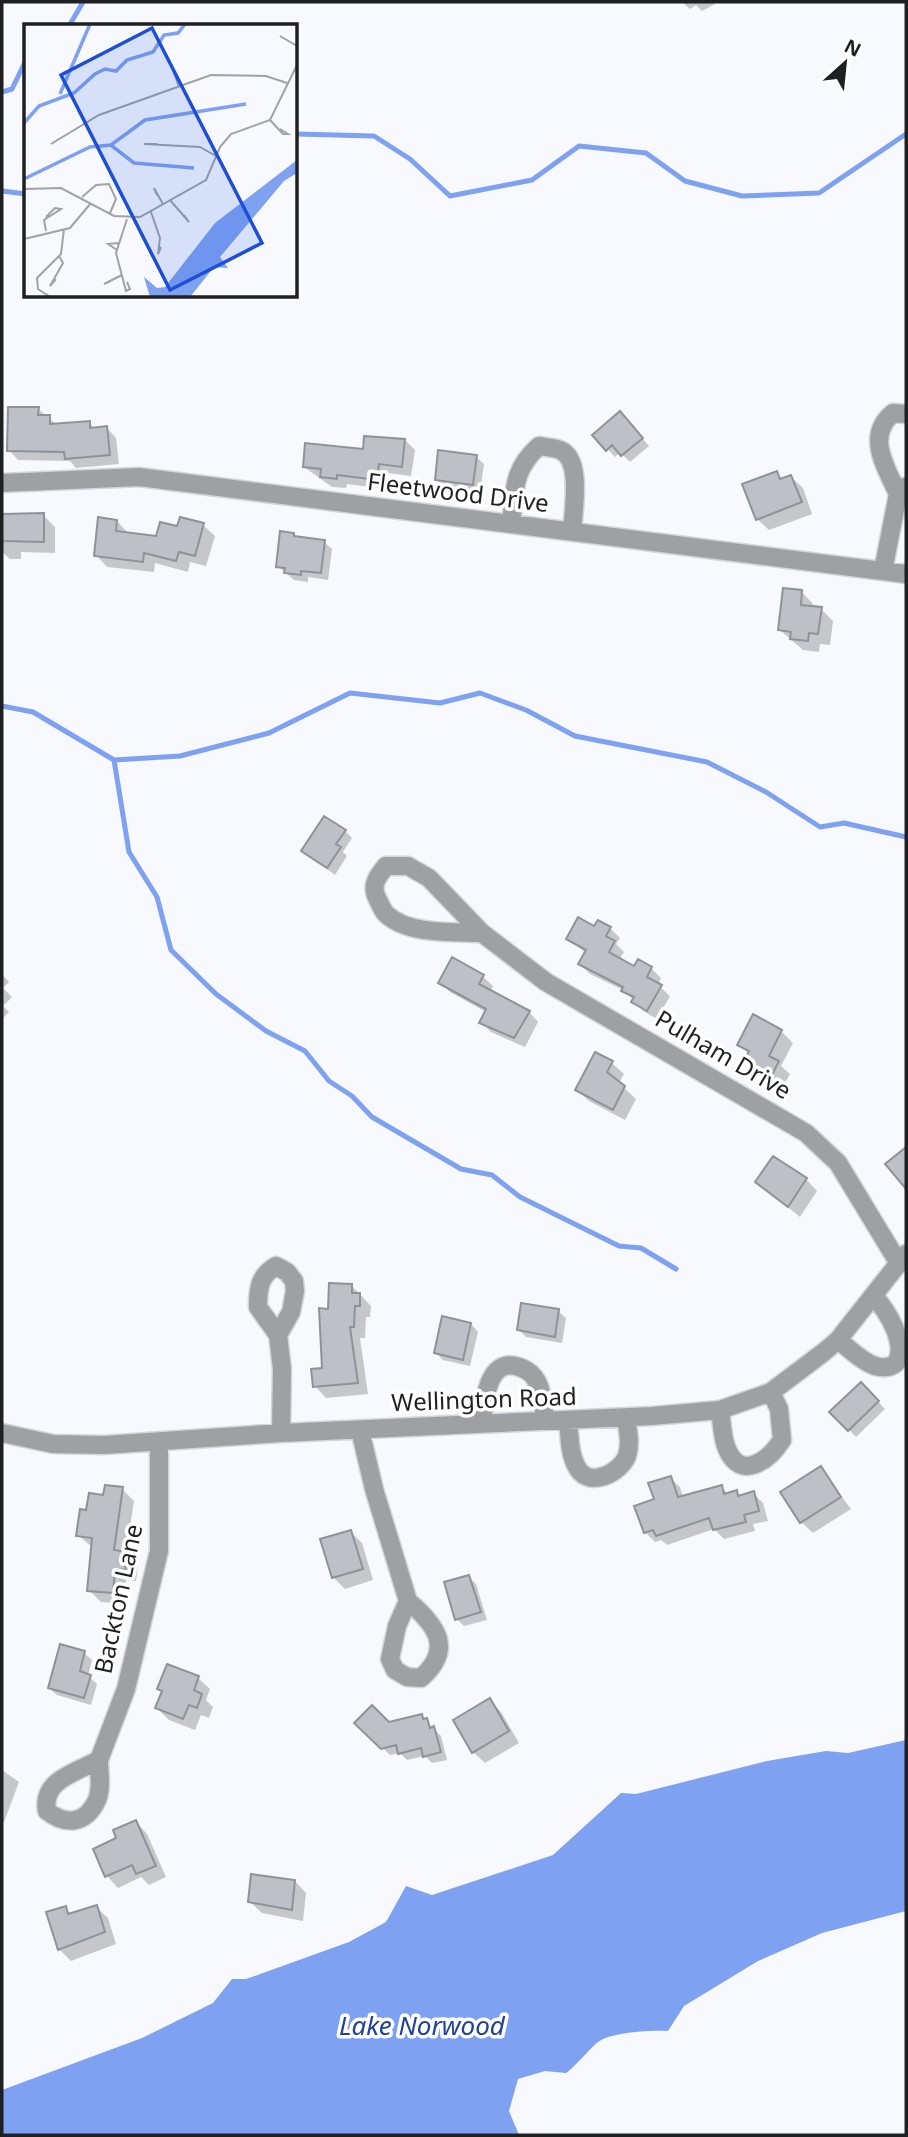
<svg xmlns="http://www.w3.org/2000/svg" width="908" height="2137" font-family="'Noto Sans',sans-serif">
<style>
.water{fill:#7ea1f2}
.shadow{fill:#0003}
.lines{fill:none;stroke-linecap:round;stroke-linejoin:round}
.stream{stroke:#7ea1f2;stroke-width:5}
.building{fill:#bdc0c6;stroke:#8f9298;stroke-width:2}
.minor-casing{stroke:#d4d6db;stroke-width:21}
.minor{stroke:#9fa0a3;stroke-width:18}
.labels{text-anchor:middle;stroke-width:7;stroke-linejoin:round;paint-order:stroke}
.street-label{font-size:24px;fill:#1f2022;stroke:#fff}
.water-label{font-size:26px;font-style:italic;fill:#20419c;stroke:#fff}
.inset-river{fill:none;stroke:#7ea1f2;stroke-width:3.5}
.inset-road{fill:none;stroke:#a1a2a6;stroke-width:2}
.view{fill:#1d4ed8;fill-opacity:0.15;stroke:#1d4ed8;stroke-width:3.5}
.inset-edge{fill:none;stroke:#1f2022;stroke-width:3.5}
</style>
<rect width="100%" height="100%" fill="#f7f9fe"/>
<!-- water -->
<path class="water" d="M906 1740V1911L822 1933 758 1961 684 2006 668 2031C650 2030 612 2032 598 2042 588 2050 578 2064 566 2073L545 2071 518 2079 509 2111 519 2135H2V2090L142 2038 213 2003 232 1979H246L349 1942 386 1922 406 1886 432 1895 553 1855 621 1793 636 1794 767 1761 826 1751 848 1753Z"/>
<!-- shadow -->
<path class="shadow" d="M682 2H714L715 4 702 11 696 5 690 9Z
M38 409 57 425 89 423 96 429 107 428 116 438 119 464 76 468 70 461 18 460 9 450Z
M627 421 649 446 630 462 620 452 615 457 595 435Z
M405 440 415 450 411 476 388 473 386 489 347 484 346 488 332 487 304 467Z
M476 457 484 464 480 492 444 487 436 479Z
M777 473 783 480 791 477 803 488 812 514 769 530 757 519Z
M2 515H43L55 527V553L21 552V559H10L2 552Z
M117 521 128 533 158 538 203 525 215 536 206 566 190 562 188 572 155 563 154 572 107 567 96 555Z
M294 534 298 539 324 542 332 549 328 580 308 577V582L294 580 278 566Z
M802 592 813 604V608L821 609 833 621 830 645 820 644 819 652 803 650 780 630Z
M345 831 352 838 343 852 347 856 335 875 303 851Z
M610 928 620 938 616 944 624 952 619 960 635 968H651L661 978 658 985 670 996 657 1019 643 1011 625 991 590 974 580 964 586 953 568 939 595 929Z
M2 974 9 982 3 988 12 997 3 1006 9 1012 2 1019Z
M483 977 493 986 490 992 529 1012 538 1022 525 1047 491 1032 481 1022 486 1012 450 992 440 982Z
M781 1031 793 1043 781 1066 790 1074 784 1085 758 1072 746 1060 749 1054 739 1044Z
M612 1063 624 1074 619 1083 636 1099 625 1120 589 1101 577 1090Z
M806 1179 817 1191 800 1217 757 1182Z
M352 1286 371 1306 370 1317H366L365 1338H360L368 1394 326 1398 315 1386 324 1369 330 1310Z
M558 1311 566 1318 562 1343 526 1337 519 1330Z
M471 1324 478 1332 470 1366 443 1360 436 1353Z
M861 1384 885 1409 856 1437 832 1412Z
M821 1469 851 1509 813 1533 801 1522Z
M670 1478 680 1487 683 1497 721 1487 728 1494 736 1492 741 1497 753 1493 763 1503 768 1521 753 1524 755 1531 724 1539 714 1529 667 1545 661 1540 655 1542 645 1532 656 1500Z
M122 1489 134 1501 126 1553 138 1565 136 1581 126 1580 124 1604 101 1602 89 1590 93 1548 78 1535 87 1512 104 1497Z
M350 1531 362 1543 373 1580 345 1589 333 1577Z
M469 1577 476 1584 487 1620 464 1626 457 1619Z
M84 1653 92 1660 88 1676 97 1684 91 1705 57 1695 49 1688Z
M198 1678 210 1689 206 1700 213 1707 209 1718 201 1715 195 1730 169 1720 157 1708 163 1692Z
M490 1700 501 1712 519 1743 485 1763 473 1752Z
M421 1716 441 1736 447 1760 432 1763 425 1756 407 1760 400 1753 390 1755 357 1723 389 1724Z
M2 1770 19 1782 4 1822H2Z
M136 1822 147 1834 166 1877 149 1885 141 1877 118 1888 107 1876 119 1839Z
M295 1881 306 1893 303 1921 262 1913 250 1902Z
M96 1907 108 1918 116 1944 71 1961 60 1950 48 1914 65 1908 71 1914Z"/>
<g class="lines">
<!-- stream -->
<path class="stream" d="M69 26 83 2
M2 92 12 89 26 60
M296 134 374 136 410 159 450 196 532 180 579 146 646 153 685 181 742 196 819 193 906 134
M2 191 26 194
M2 706 33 712 114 760 180 756 269 733 350 693 440 703 480 693 526 710 575 736 707 762 766 792 820 827 844 823 906 837
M114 760 129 852 157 897 171 950 216 994 266 1031 305 1051 329 1081 352 1096 372 1117 461 1169 492 1175 520 1197 619 1246 641 1248 676 1269"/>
</g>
<!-- building -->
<path class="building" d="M8 407H39L38 415H50V424L90 421V428L107 426 110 455 65 459 64 452 7 451Z
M620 411 643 438 621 456 612 445 606 451 592 435Z
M364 436 405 439 402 467 379 464 377 480 337 475V479L320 477 321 469 303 467 305 443 363 449Z
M438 450 477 455 473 485 435 480Z
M777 471 780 479 791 475 802 502 756 520 742 484Z
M44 513V542L2 541V514Z
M98 517 117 520 116 531 156 536 160 522 177 526 180 517 204 523 195 556 179 552 176 561 144 553 143 562 94 556Z
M280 531 294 533V536L325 540 321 573 301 571V575L284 573 285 568 276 567Z
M783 588 802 590 801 605 822 607 818 634 809 633 808 641 790 639 791 632 778 630Z
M324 816 346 830 336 844 341 847 327 868 301 851Z
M578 917 594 926 598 920 611 927 606 936 615 941 609 952 634 966 638 959 652 967 647 977 662 985 647 1011 631 1002 634 997 621 991 623 987 578 964 586 950 566 939Z
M452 957 484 975 479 984 530 1011 514 1038 479 1023 486 1009 438 983Z
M753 1014 782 1030 769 1056 779 1061 772 1075 744 1060 749 1051 737 1045Z
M595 1052 613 1061 607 1072 625 1086 613 1110 575 1090Z
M906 1147V1189L885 1164Z
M773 1156 807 1178 788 1207 755 1182Z
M329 1283 352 1284V1293H360V1306H355L354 1327H350L358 1383 313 1387 311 1369 322 1368 319 1308 328 1309Z
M521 1303 559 1309 555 1337 517 1330Z
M442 1316 471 1323 463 1360 434 1353Z
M861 1382 879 1401 848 1431 829 1412Z
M821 1466 841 1497 800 1523 780 1492Z
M671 1476 678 1497 722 1485 724 1494 737 1490 738 1496 754 1491 759 1511 744 1515 746 1522 713 1530 709 1518 656 1536 653 1530 644 1533 634 1506 654 1499 648 1483Z
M105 1485 123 1487 114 1550 127 1552 125 1570 115 1569 113 1593 87 1591 92 1538 76 1536 80 1509 86 1510 89 1493 103 1495Z
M351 1530 363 1569 332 1578 320 1539Z
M469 1575 481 1612 455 1620 444 1582Z
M60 1644 85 1651 80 1671 91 1675 84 1698 48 1688Z
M167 1664 199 1676 194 1690 202 1694 197 1708 189 1705 183 1719 155 1708 162 1691 157 1689Z
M490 1698 509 1731 472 1753 453 1720Z
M372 1705 389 1722 422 1714 423 1719 427 1718 430 1728 434 1726 441 1752 423 1757 421 1748 398 1754 396 1745 381 1749 354 1723Z
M136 1820 156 1866 136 1874 132 1865 105 1877 93 1849 116 1838 113 1830Z
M251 1874 295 1880 292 1910 248 1902Z
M97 1905 105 1932 58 1950 46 1912 66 1906 68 1914Z"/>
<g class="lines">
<defs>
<path id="minor" d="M2 483 139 477 906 574
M898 494C886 467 865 436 893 413L906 414
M511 524C515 491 512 470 539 446 545 447 554 448 560 450 583 459 573 512 572 532
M883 571 898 494 904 487
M482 933C454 932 408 935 386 914 383 911 380 904 378 900 370 886 377 877 386 866H408L429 878 482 933 546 982 806 1133 838 1163 898 1262
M278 1335 258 1307C258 1289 259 1276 276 1266L287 1272 294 1281 295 1291 291 1312 278 1335 282 1369 281 1433
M838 1340C850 1349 861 1361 875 1366 882 1368 890 1368 896 1363 908 1344 887 1311 874 1296
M720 1410C722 1422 722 1438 727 1449 741 1482 769 1460 782 1440L779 1409 771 1392
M568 1421C570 1437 569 1455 578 1469 590 1488 620 1473 627 1456 631 1443 628 1431 626 1418
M482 1423C484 1403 487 1359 516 1366 523 1368 530 1371 534 1377 543 1389 543 1405 545 1419
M360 1430 374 1489 408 1601 397 1626 390 1659 395 1670 407 1677 421 1678C455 1648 435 1624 408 1601
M2 1433 53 1444 104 1445 281 1433 652 1416 720 1410 771 1392 824 1352 838 1340 906 1254
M99 1760C99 1772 102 1789 97 1800 86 1824 66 1826 47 1811 41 1780 77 1772 99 1760L126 1689 159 1551V1443"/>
</defs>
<!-- minor casing -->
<use href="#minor" class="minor-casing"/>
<!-- minor -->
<use href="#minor" class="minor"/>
</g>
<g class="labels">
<!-- street labels -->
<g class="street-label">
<text transform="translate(458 493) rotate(7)" y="8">Fleetwood Drive</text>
<text transform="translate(723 1055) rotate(30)" y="8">Pulham Drive</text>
<text transform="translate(484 1400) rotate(-2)" y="8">Wellington Road</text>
<text transform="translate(119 1599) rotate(-78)" y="8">Backton Lane</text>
</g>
<!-- water labels -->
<g class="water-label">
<text x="422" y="2035">Lake Norwood</text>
</g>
</g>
<!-- overview -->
<g transform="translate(24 24)">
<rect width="273" height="273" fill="#f7f9fe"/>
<path d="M273 136V149L260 157 196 233 204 244 190 243 166 273H126L120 253 133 264 141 263 191 199Z" fill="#7ea1f2"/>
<path class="inset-river" d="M36 70 66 0M0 99 15 82 50 69 71 50 81 45 92 47 103 36 129 28 140 11 154 9 161 0M88 122 110 139 170 144M0 155 66 123 87 121 121 96 222 80"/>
<path class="inset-road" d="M261 15 256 12 273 22M153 54 149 46 155 63M246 96 259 110H264L256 105M35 115 27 120 75 91 187 51 242 52 263 59M133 120H120L176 123 192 132M0 165 37 164 90 192 116 193 182 156 196 123 207 110 246 96 273 41M133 171 130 164 139 180M58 173 72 161 85 160 92 175 86 189M146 176 165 198 160 191M127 188 136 214 134 230 137 223M103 195 92 229 102 267 106 265 103 258M22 207 20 196 37 185 31 184 22 193M0 215 46 204 67 179M93 226 84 220 95 219M32 255 26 262 39 239 35 232M87 257 80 260 98 251M26 273 14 265 13 254 37 230 40 205"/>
<path class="view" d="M128 4 238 219 146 266 37 51Z"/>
<rect width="273" height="273" class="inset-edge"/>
</g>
<!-- border -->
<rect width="908" height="2137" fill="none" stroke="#1f2022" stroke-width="7"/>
<!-- north arrow -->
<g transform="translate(845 63) rotate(27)" stroke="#ffffff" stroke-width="5" paint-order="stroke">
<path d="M0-5L12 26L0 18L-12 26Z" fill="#1f2022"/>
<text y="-10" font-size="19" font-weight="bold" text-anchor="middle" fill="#1f2022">N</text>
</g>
</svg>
